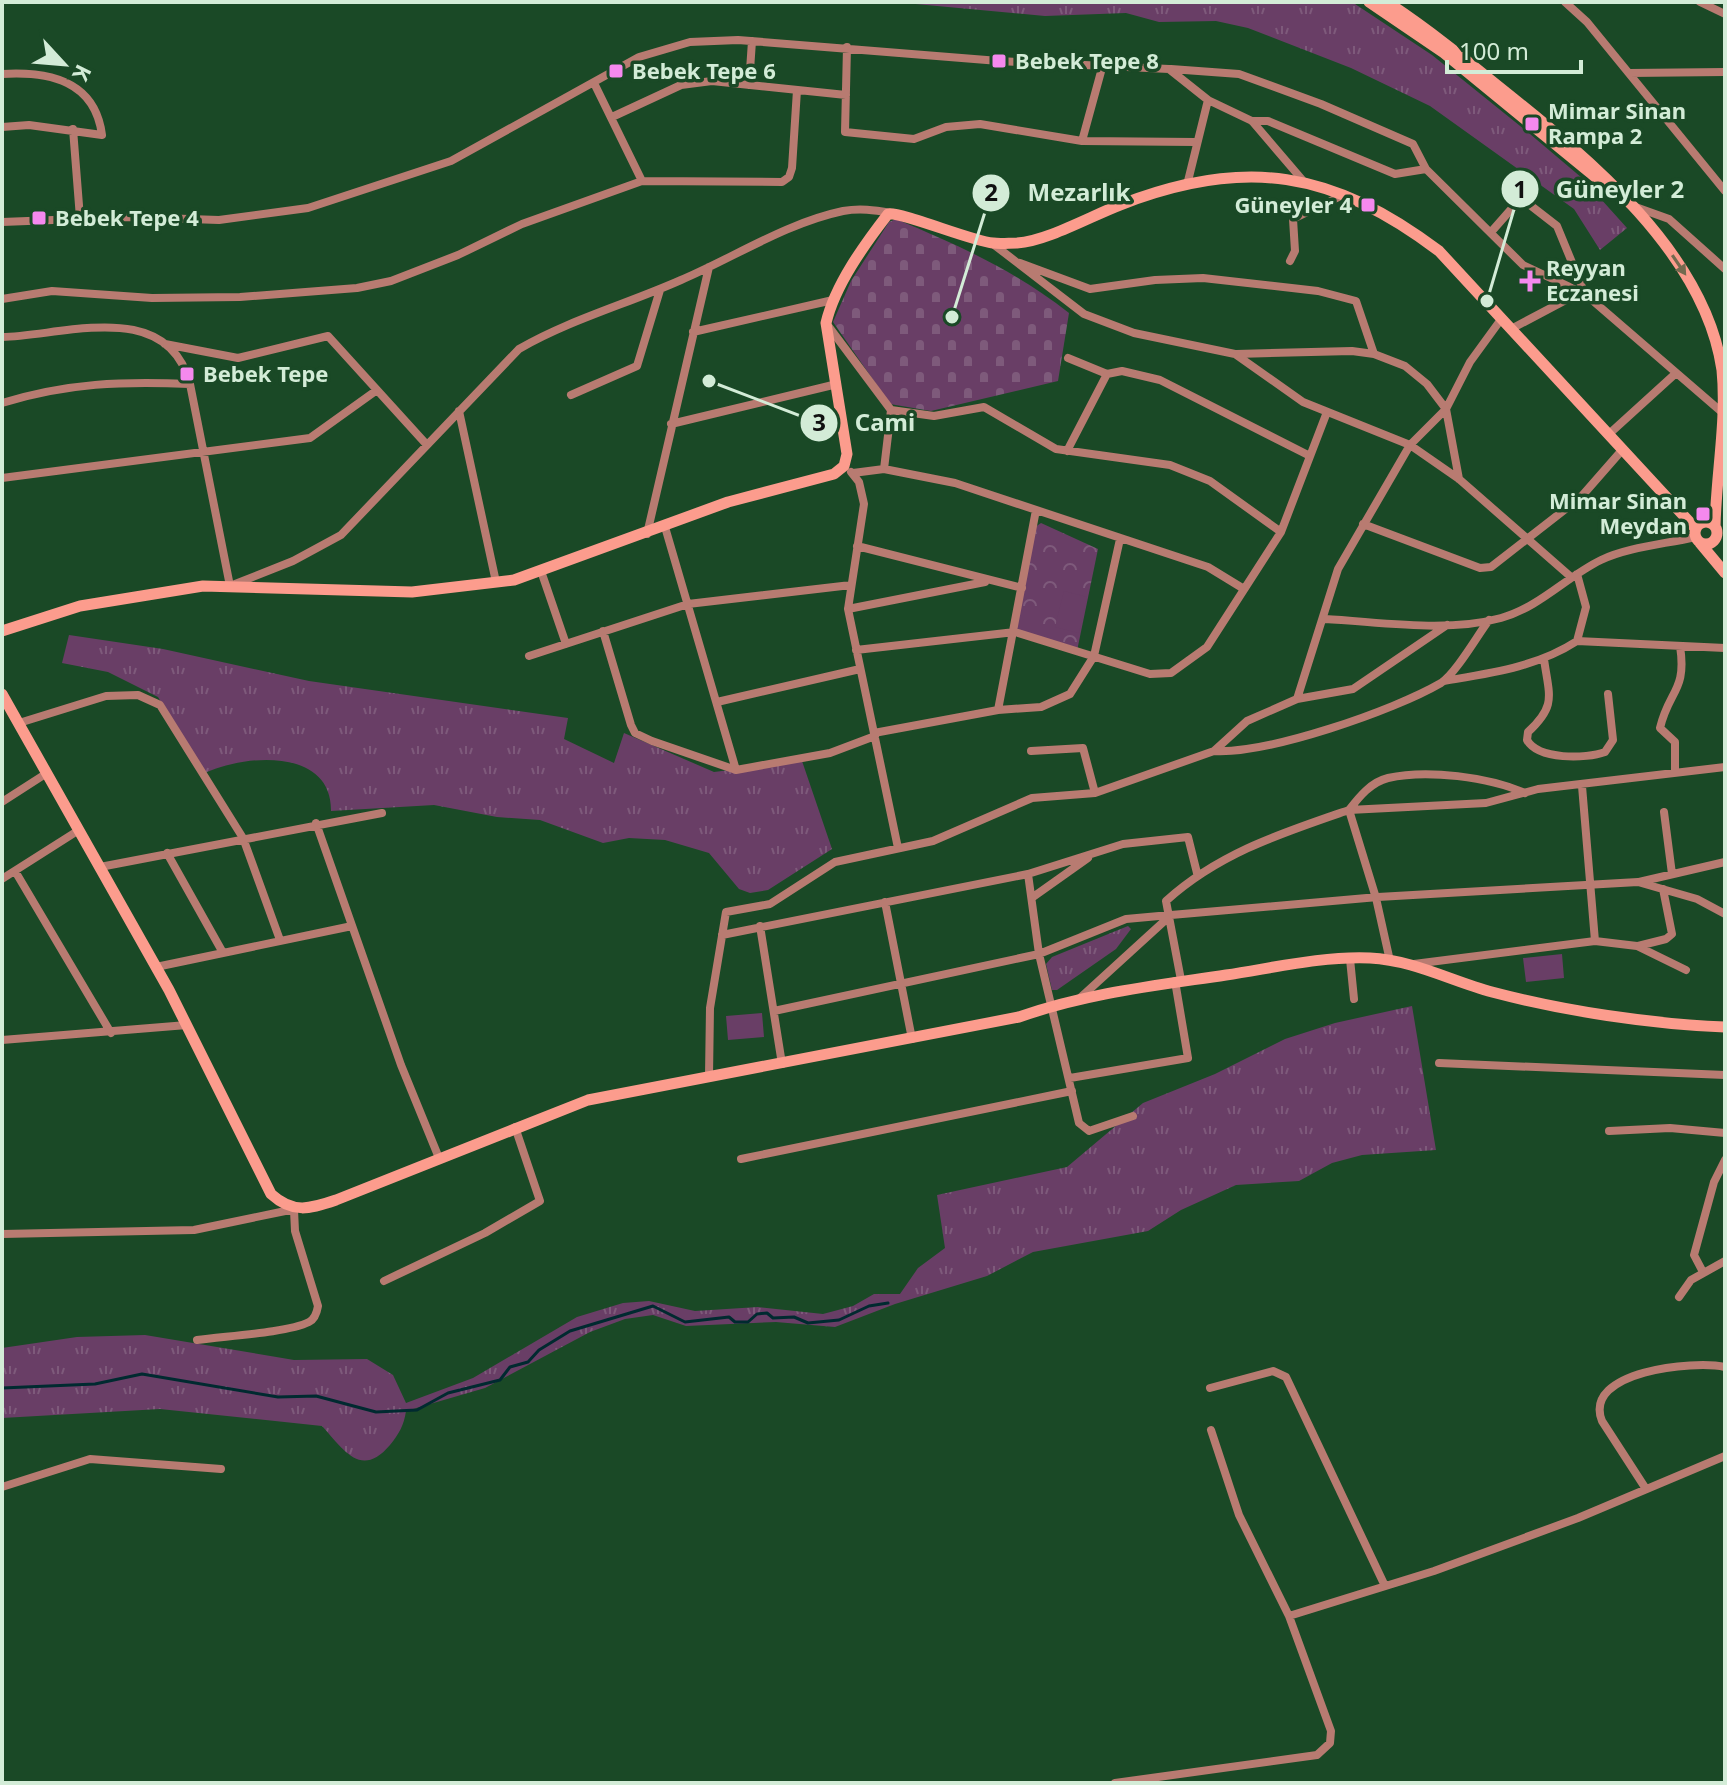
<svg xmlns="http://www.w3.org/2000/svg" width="1727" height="1785" font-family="'Noto Sans',sans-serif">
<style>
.grass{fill:url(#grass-tufts)}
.cemetery{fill:url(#cemetery-stones)}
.park{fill:url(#park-crowns)}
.pitch{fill:#693e66}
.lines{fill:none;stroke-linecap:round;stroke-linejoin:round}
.stream{stroke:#002a30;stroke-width:3}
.street{stroke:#b87b71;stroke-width:8}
.secondary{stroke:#fc9c8d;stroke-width:11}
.oneway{fill:#746a4f}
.poi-dot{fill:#f589ee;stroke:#1a4926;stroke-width:3}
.labels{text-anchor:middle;stroke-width:7;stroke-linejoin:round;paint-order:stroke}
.poi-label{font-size:22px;font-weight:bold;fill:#d3ecd7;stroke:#1a4926;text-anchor:start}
.leader{fill:none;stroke:#d3ecd7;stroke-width:3}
.callout-dot{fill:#d3ecd7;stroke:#1a4926;stroke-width:3}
.mark-label{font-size:24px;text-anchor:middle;font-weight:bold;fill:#111}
.callout-label{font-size:24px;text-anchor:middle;font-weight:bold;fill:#d3ecd7;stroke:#1a4926;stroke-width:7;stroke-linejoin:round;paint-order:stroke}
</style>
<defs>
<pattern id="grass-tufts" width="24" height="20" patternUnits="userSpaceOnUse" patternTransform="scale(2)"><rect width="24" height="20" fill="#693e66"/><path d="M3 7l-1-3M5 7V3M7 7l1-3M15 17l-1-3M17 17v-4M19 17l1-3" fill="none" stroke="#7e5a7b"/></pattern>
<pattern id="cemetery-stones" width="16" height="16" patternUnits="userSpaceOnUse" patternTransform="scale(2)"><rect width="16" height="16" fill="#693e66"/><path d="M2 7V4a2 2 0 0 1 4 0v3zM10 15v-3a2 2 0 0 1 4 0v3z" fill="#7e5a7b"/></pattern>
<pattern id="park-crowns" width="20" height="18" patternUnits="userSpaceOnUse" patternTransform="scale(2)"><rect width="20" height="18" fill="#693e66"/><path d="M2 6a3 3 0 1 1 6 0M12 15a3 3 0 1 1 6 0" fill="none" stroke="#7e5a7b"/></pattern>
</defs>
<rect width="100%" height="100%" fill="#1a4926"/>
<!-- grass -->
<path class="grass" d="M894 2H1352L1432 55 1530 134 1582 178 1627 228 1600 250 1574 209 1430 106 1351 68 1248 28 1216 21 1159 22 1126 13 1045 16Z
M69 635 163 649 309 681 568 718 564 739 614 763 624 733 714 772 802 761 832 849 768 890 750 893 739 889 709 853 665 840 629 838 603 843 540 820 497 817 434 805 331 811C332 747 243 754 203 774L158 697 108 672 62 663Z
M1128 926 1131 929 1116 949 1057 990H1052L1046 964 1052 957Z
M1412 1006 1436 1150 1362 1155 1332 1163 1299 1181 1236 1185 1181 1210 1148 1231 1033 1252 987 1276 895 1304 835 1327 776 1322 686 1326 653 1315 625 1319 590 1332 485 1388 406 1411C404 1425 399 1434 390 1445 361 1479 344 1450 322 1426L160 1409 2 1418V1348L77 1337 145 1335 294 1360 367 1359 393 1375 406 1403 473 1378 577 1317 623 1303 649 1301 695 1311 758 1307 823 1314 853 1306 874 1294H900L918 1268 945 1248 937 1195 1067 1167 1143 1103 1215 1074 1285 1039 1335 1023Z"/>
<!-- cemetery -->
<path class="cemetery" d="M896 219C962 247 1012 269 1069 313L1058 381 931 411 890 404 833 322 851 281 889 222Z"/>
<!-- park -->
<path class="park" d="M1041 523 1098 549 1077 651 1016 630 1031 530Z"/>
<!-- pitch -->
<path class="pitch" d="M1064 591 1087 597 1079 633 1055 627Z
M1562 954 1564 978 1526 982 1523 958Z
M762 1013 764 1037 728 1040 726 1016Z"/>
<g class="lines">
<!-- stream -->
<path class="stream" d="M2 1388 95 1384 142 1374 278 1397 316 1396 376 1412 417 1410 448 1393 500 1380 510 1367 528 1362 539 1350 570 1331 653 1306 685 1322 729 1317 735 1322H748L757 1314 767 1313 773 1318 794 1317 808 1323 839 1320 869 1306 888 1303"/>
<!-- street -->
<path class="street" d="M1565 2 1587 22 1725 191
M1700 2 1725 14
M847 47 845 132 914 139 946 127 980 124 1082 141 1195 142
M1171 69 1239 74 1321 104 1413 144 1426 169
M1629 73 1725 72
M2 74C50 71 95 81 102 135L29 125 2 127
M594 83 642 181
M749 85 752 41
M1208 100 1252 121 1305 183
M612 117 681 85 712 81 846 95
M1252 121H1268L1395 174 1426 169 1523 265 1585 294
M73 129 80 218
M1082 141 1102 68
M1630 205 1669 219 1725 269
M2 222 130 217 219 220 308 208 451 161 639 57 690 42 738 40 999 61 1169 69 1208 100 1187 185
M1492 231 1521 198 1557 226 1585 294 1724 414
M993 244 1084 314 1134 333 1235 354 1303 402 1410 445 1459 479 1571 577
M1290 261 1295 251 1293 219 1343 195
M1020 263 1090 289 1155 280 1203 278 1318 291 1356 301 1374 354
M2 299 52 291 152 298 240 297 357 288 391 281 458 255 522 224 642 181 782 182 789 177 792 168 797 90
M829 327 891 410 934 416 984 407 1056 449 1170 465 1210 481 1281 532
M1511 329 1581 292
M693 332 833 300
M2 337C63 336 167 297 190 384L230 586 293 561 341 535 519 349C569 320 627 304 681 280 733 258 786 223 843 211 860 208 874 210 891 213
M165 344 238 358 328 336 427 445
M1236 354 1352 351 1374 354 1405 366 1427 384 1446 409 1459 479
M1068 358 1107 374 1122 371 1160 380 1310 456
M571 395 637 366 660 290
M2 403C67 383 123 381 190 384
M459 411 496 582
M671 424 837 384
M1609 434 1675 374
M1067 451 1107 374
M884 469 891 410
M851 472 859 482 864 504 848 609 898 848
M853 473 884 469 955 483 1208 567 1244 589
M2 478 310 438 377 390
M1363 524 1480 568 1491 567 1581 497 1623 449
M665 527 736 770
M647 534 709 267
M857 546 1022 588
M541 571 566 644
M848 609 985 582
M1325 619C1382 622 1446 633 1501 618 1540 607 1566 577 1601 560 1628 547 1666 544 1695 537
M603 631 631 725 635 733 652 741 736 770 830 753 875 736
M1577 641 1725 648
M856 650 1015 632 1150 674 1171 673 1207 647 1281 532 1327 412
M529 656 688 604 851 585
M1544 659C1549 696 1557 705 1528 732L1527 740C1538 760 1586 759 1605 752L1613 740 1608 694
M1444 681C1491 673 1537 667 1577 641L1586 607 1577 574
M1297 699 1338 569 1410 445 1446 409 1470 362 1502 318
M717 702 860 669
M998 710 1036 510
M19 723 106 696 138 695 160 705 243 838 280 940
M874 733 998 710 1041 707 1070 694 1094 656 1120 539
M1031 751 1083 748 1095 793
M1214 751C1268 754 1393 711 1441 683 1456 673 1477 636 1489 620
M1675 772V742L1660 728C1669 690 1687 691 1680 646
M1582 786 1595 941
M2 802 47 773
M1349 810 1486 803 1538 789 1725 767
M1349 810C1359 797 1371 782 1388 778 1427 769 1489 777 1525 793
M1664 812 1672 874
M316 823 401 1065 439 1158
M167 853 222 951
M100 867 382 813
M15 871 111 1033
M1028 874 1039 954 1079 1123 1089 1131 1133 1116
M2 879 79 830
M1639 882 1725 862
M1033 897 1088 858
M885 902 912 1039
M760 926 782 1064
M722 935 1028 874 1123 844 1188 837 1197 873
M1638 946 1666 939 1672 934 1663 889
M1350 959 1354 999
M1414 964 1595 941 1637 946 1686 970
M156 967 352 926
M1181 980 1166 901C1219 853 1282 833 1349 810L1376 898 1390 961
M1080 998 1171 915 1378 897 1638 882 1697 899 1725 914
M774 1011 1039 954 1126 919 1170 915
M2 1040 187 1025
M1439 1063 1725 1075
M709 1076 710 1008 726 912 770 904 835 862 933 841 1032 798 1095 793 1214 751 1247 721 1297 699 1353 689 1447 625
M1070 1078 1188 1058 1175 981
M1609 1131 1670 1128 1725 1133
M741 1159 1072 1091
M2 1234 194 1230 295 1209
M1703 1272 1694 1255 1714 1182 1725 1160
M384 1281 485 1233 540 1201 515 1127
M1679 1297 1691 1280 1725 1261
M197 1340C224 1336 287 1333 309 1322 315 1319 317 1312 318 1306L295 1231 294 1210
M1210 1388 1273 1371 1286 1377 1385 1586
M2 1487 90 1459 221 1469
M1646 1489 1602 1421C1582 1371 1694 1360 1725 1367
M1289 1616 1434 1571 1578 1518 1725 1456
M1115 1783 1317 1755 1330 1743 1331 1731 1289 1616 1239 1515 1211 1430"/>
<!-- secondary -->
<path class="secondary" d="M1369 2 1444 53 1610 189
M1387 2C1428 29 1465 59 1503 90 1589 159 1705 253 1722 370 1727 421 1716 475 1715 527
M1695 533a11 11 0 1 1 22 0a11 11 0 1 1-22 0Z
M1700 543 1725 573
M2 631 80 606 203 586 412 592 514 580 728 502 834 474 844 466 847 454 826 323C835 285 864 245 888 214 900 211 971 241 993 243 1000 244 1009 243 1017 243 1047 241 1091 216 1120 205 1245 156 1333 171 1439 251L1696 529
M2 694 169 990 271 1194C293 1214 310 1209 336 1200L588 1100 1019 1017C1088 993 1153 986 1226 975 1273 968 1322 956 1370 958 1413 960 1451 981 1492 992 1564 1011 1650 1024 1725 1027"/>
</g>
<!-- one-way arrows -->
<defs><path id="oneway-solid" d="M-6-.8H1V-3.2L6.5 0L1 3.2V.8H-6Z" transform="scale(2)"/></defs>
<use class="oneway" href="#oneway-solid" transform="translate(1679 265) rotate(56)"/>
<!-- markers -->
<g class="poi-dot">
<rect x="991" y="53" width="16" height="16" rx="4"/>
<rect x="608" y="63" width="16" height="16" rx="4"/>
<rect x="1524" y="116" width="16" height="16" rx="4"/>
<rect x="1360" y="197" width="16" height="16" rx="4"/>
<rect x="31" y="210" width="16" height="16" rx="4"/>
<path d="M1526 269h8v8h8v8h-8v8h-8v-8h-8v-8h8z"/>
<rect x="179" y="366" width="16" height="16" rx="4"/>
<rect x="1695" y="506" width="16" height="16" rx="4"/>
</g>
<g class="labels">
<!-- poi labels -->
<g class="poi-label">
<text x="1015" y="69">Bebek Tepe 8</text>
<text x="632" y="79">Bebek Tepe 6</text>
<text x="1548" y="119">Mimar Sinan<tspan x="1548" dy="25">Rampa 2</tspan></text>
<text x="1352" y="213" text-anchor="end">Güneyler 4</text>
<text x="55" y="226">Bebek Tepe 4</text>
<text x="1546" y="276">Reyyan<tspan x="1546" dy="25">Eczanesi</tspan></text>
<text x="203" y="382">Bebek Tepe</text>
<text x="1687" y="509" text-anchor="end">Mimar Sinan<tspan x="1687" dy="25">Meydan</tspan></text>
</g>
</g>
<!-- callouts -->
<path class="leader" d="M1487 301L1520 189M952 317L991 193M709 381L819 423"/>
<g class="callout-dot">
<circle cx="1487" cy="301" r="8"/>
<circle cx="952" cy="317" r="8"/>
<circle cx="709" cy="381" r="8"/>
<circle cx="1520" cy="189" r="20"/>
<circle cx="991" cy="193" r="20"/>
<circle cx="819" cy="423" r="20"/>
</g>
<g class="mark-label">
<text x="1520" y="198">1</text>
<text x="991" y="201">2</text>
<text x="819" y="431">3</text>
</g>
<g class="callout-label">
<text x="1620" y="198">Güneyler 2</text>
<text x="1079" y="201">Mezarlık</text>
<text x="885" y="431">Cami</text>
</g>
<!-- border -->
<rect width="1727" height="1785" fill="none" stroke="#d3ecd7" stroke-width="8"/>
<!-- north arrow -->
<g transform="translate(64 64) rotate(116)" stroke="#1a4926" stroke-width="6" paint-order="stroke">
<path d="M0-6L14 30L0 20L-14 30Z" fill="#d3ecd7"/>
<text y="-12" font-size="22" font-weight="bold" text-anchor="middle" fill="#d3ecd7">K</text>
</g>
<!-- scale -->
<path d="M1447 60v12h134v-12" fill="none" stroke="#d3ecd7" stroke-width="4"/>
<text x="1459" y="60" font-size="24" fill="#d3ecd7" stroke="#1a4926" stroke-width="6" paint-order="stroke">100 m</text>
</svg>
